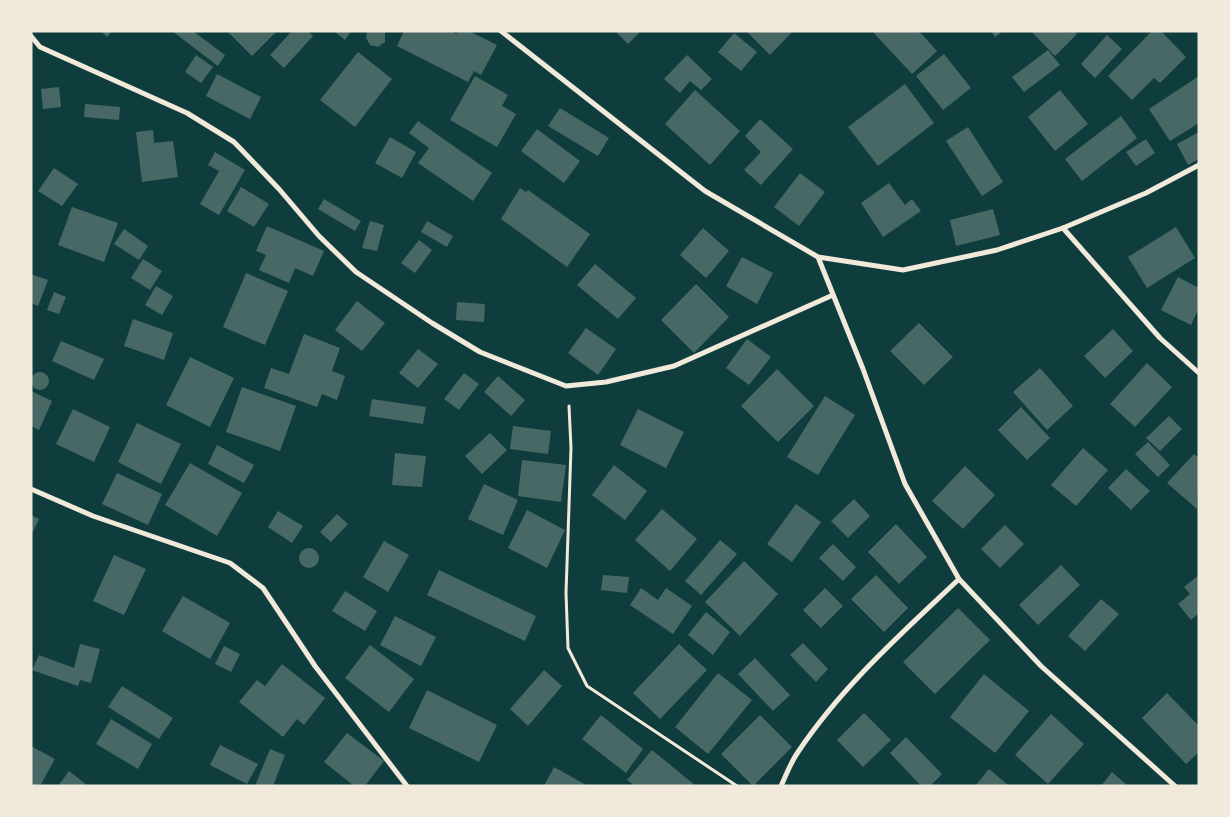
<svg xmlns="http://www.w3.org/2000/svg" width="1230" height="817" font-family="'Public Sans',sans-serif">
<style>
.building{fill:#486865}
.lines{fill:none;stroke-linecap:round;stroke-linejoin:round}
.path{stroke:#f1e9da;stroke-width:3}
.minor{stroke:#f1e9da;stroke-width:5}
</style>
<rect width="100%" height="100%" fill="#0f3d3e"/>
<!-- building -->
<path class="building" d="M101 31H112L107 37Z
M172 31H193L225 55 218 66Z
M227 31H277L252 56Z
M292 31H308L313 36 284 68 270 55Z
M334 31H351L345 40Z
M367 31H385V42L378 47 370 45 366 38Z
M404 31H451L456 34 458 31H469L497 45 481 75 474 71 468 82 397 46Z
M615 31H641L628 44Z
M746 31H793L770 55Z
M872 31H919L937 51 912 74Z
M991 31H1003L995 37Z
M1031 31H1075L1077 34 1055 56Z
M1152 31H1161L1186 57 1160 83 1154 78 1132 100 1108 76Z
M734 33 757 52 741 71 718 52Z
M1107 35 1122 49 1095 78 1081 64Z
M1048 50 1060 65 1024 92 1012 77Z
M358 52 392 79 355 127 320 100Z
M944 54 971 88 943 110 916 76Z
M196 55 213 67 201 83 185 72Z
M687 55 712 79 701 90 690 81 680 93 664 79Z
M217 74 261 97 250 119 206 96Z
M475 76 508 95 502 106 516 114 497 147 450 120Z
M1199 76V123L1170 141 1149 109Z
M905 84 934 123 878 166 848 127Z
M59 87 61 107 43 109 41 89Z
M695 90 740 131 710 165 665 124Z
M1060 90 1088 124 1055 151 1028 117Z
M85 104 120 107 119 120 84 117Z
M560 108 609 138 598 156 548 126Z
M1121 116 1137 138 1082 181 1065 159Z
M760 119 793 149 761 185 744 170 761 152 745 136Z
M418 121 492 173 473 201 418 163 429 148 409 133Z
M968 127 1003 182 982 196 946 141Z
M537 129 580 161 564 183 521 151Z
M153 130 154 143 173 141 178 177 142 182 136 132Z
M1199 132V159L1188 165 1177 144Z
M390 137 416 152 402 178 375 163Z
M1146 139 1155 153 1136 166 1126 152Z
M215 152 245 170 219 215 200 204 219 171 208 165Z
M54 168 78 184 62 206 38 191Z
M800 173 825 192 799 226 774 207Z
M889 183 905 205 912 199 921 211 883 237 861 203Z
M241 187 269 204 254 227 227 211Z
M520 188 526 192 528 190 590 234 567 267 501 219Z
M324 199 361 221 355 231 318 209Z
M72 207 118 223 104 262 58 245Z
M993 209 1000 235 956 246 950 220Z
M370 221 384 225 377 251 362 248Z
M427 221 453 236 447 247 421 232Z
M267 226 324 251 313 276 295 268 289 283 259 270 266 255 256 251Z
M1176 227 1195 258 1147 288 1128 257Z
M703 228 729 251 706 278 680 255Z
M124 229 148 246 139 260 114 244Z
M419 240 432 250 415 273 401 263Z
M742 257 773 273 757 304 726 286Z
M143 259 162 271 150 290 131 278Z
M595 264 636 298 618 319 577 285Z
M246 273 288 291 265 345 223 327Z
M31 274 48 280 38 306 31 303Z
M1178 277 1199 288V308L1191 325 1161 310Z
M696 284 729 317 694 353 661 320Z
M156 286 173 296 162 315 145 305Z
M54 292 66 297 59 314 47 310Z
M357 301 385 323 362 351 335 330Z
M457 302 485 304 484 322 456 320Z
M133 319 173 333 164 360 124 346Z
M919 323 953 357 924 385 890 351Z
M586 328 616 349 598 375 568 353Z
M1113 329 1133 351 1105 378 1084 356Z
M304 334 340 348 332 371 345 376 337 400 322 394 317 407 264 388 271 368 289 374Z
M747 339 771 357 749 385 726 368Z
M61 341 104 359 94 380 52 361Z
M418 349 438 364 418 388 399 373Z
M190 357 234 378 210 427 166 405Z
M1147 363 1172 387 1135 427 1110 404Z
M1040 368 1073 406 1047 430 1013 392Z
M777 369 814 406 778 442 741 406Z
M31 381a9 9 0 1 1 18 0a9 9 0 1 1-18 0Z
M464 373 479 384 459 410 444 399Z
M498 376 525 400 511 416 484 392Z
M242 387 296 406 280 451 226 432Z
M31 391 52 401 39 430 31 426Z
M825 396 855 415 818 475 787 457Z
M372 399 426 407 423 424 369 416Z
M1021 407 1050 438 1027 460 998 430Z
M73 409 110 427 94 462 56 444Z
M638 409 684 432 666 468 620 445Z
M1169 416 1182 429 1160 451 1146 438Z
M137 423 181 444 161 484 118 462Z
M513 426 551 431 548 454 510 449Z
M490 433 507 450 482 474 465 456Z
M1148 442 1170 465 1158 477 1135 454Z
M217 445 254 465 244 483 208 464Z
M1083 448 1108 470 1076 506 1051 485Z
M395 453 426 456 422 487 392 485Z
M1194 454 1199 458 1197 509 1167 483Z
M522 460 566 465 561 502 518 496Z
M190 463 242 493 217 536 165 505Z
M614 465 647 491 625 520 592 495Z
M965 466 995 495 963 529 932 501Z
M1126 469 1150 491 1131 510 1108 488Z
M117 473 162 494 148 525 102 504Z
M484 484 518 500 503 535 468 519Z
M854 499 870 516 848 538 831 521Z
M796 504 821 522 792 562 767 544Z
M662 509 697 539 670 571 635 540Z
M527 510 565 530 547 568 508 548Z
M278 511 303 526 292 543 268 527Z
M337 514 348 524 331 542 320 532Z
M31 515 39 519 31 536Z
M896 524 927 557 899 584 868 552Z
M1005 525 1024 544 1000 568 981 549Z
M720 540 737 554 701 595 685 581Z
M384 541 409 555 388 592 363 577Z
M833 544 856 567 843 581 819 558Z
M299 558a10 10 0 1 1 20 0a10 10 0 1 1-20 0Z
M114 555 146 569 124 615 93 601Z
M744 561 778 594 740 636 705 602Z
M1061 565 1080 585 1038 625 1019 605Z
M439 570 536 616 525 641 427 595Z
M603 575 629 577 627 593 601 590Z
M876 575 908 608 884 632 851 599Z
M1199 575V613L1191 620 1178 604 1190 594 1184 587Z
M641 588 658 600 666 588 692 606 673 634 630 605Z
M825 588 843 606 821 628 803 610Z
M345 591 377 611 365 631 332 611Z
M183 596 230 623 210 659 162 631Z
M1101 599 1119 614 1085 651 1068 636Z
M958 608 990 640 935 694 903 662Z
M706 612 730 632 713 655 688 635Z
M395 616 436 637 421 666 380 645Z
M803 643 828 669 816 682 790 655Z
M80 644 100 649 91 683 80 680 78 686 32 670 39 655 74 668Z
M679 644 707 670 660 719 633 693Z
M370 645 414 679 389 712 345 678Z
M224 646 240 654 231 672 215 664Z
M755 658 790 695 773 711 738 674Z
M282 664 325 698 304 725 297 719 283 737 239 702 257 680 265 686Z
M544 670 562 686 528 726 510 709Z
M718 673 752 700 708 754 675 727Z
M984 674 1029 711 995 753 950 717Z
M122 686 173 718 159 739 108 707Z
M427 690 497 725 479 762 409 728Z
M1167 693 1197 724 1199 723V752L1186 764 1142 718Z
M864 713 891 740 863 767 837 740Z
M1051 714 1084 744 1048 784 1015 755Z
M601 715 643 749 626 773 582 739Z
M760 715 792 747 753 786 721 754Z
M111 719 152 744 138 769 96 744Z
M347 733 384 761 365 786H354L324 762Z
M906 737 942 774 930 786H921L890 753Z
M220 745 258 764 247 784 210 765Z
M31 746 55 759 40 786H31Z
M270 749 285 755 273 786H255Z
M652 750 696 786H635L627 780Z
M554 767 588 786H544Z
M989 769 1008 785 1007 786H975Z
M69 771 88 786H58Z
M1112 772 1128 786H1101Z"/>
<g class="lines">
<!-- path -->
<path class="path" d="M569 406 571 448 566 593 568 648 587 686 737 786"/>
<!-- minor -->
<path class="minor" d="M501 31 705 191 818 257 903 270 997 250 1063 228 1146 193 1199 165
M31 36 40 47 187 113 234 142 279 189 319 236 356 272 432 323 480 352 566 386 606 382 674 366 833 295
M1063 228 1160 338 1199 373
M818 257 863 369 905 484 959 579 1041 666 1175 786
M31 489 93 516 230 563 263 588 315 666 407 786
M781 786C786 775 791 762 798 752 842 686 902 633 959 579"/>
</g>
<!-- border -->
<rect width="1230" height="817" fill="none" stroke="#f1e9da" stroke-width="65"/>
</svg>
